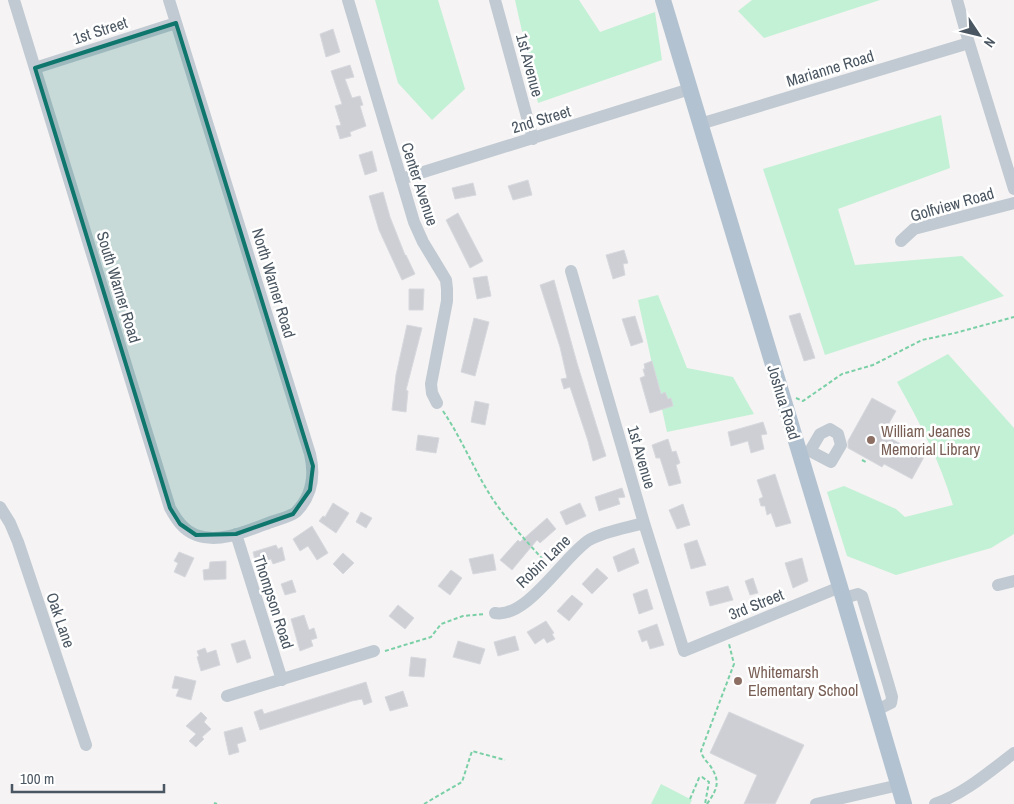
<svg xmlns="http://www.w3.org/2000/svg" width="1014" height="804" font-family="'Archivo Narrow',sans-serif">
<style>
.green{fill:#c3f1d5}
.building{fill:#cdcfd5;stroke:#d7d9de}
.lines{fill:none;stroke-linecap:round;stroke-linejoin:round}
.path{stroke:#7ad0a6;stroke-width:2;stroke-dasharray:4 2.5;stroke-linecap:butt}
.minor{stroke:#c1cad2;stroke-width:12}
.major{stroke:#b3c2d1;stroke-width:16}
.marked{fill:#0f766e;fill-opacity:0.2;stroke:#0f766e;stroke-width:4;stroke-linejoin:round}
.education-dot{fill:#8d6e63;stroke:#fff;stroke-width:2}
.labels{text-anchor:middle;stroke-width:5;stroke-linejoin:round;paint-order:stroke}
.street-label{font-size:16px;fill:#4a5661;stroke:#fff}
.education-label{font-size:16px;fill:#785e54;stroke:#fff;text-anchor:start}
</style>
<rect width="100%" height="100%" fill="#f5f3f3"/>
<!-- green -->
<path class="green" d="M375 0H438L465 89 432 120 398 83Z
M515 0H579L600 32 655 12 662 60 538 103Z
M752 0H880L764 38 738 11Z
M941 115 950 168 838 209 855 265 962 256 1004 296 825 355 763 169Z
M658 295 687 368 733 377 754 414 667 432 638 300Z
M948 354 1014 428V534L991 548 896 575 847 556 827 492 844 486 896 509 905 517 953 505C940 461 919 421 897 382Z
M661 784 692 800 690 804H651Z"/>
<!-- building -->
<path class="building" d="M333 29 340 52 326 57 320 34Z
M350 65 354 77 345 79 352 98 360 96 363 105 360 106 366 126 350 132 351 136 340 139 336 126 341 125 335 106 342 104 331 71Z
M372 151 377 171 365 175 359 155Z
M528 180 532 195 513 200 508 186Z
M473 183 476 195 455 199 452 188Z
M383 192 390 217 405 255H406L415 274 402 280 379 230 369 196Z
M458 213 483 261 470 268 446 220Z
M624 250 628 263 623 264 625 275 613 279 606 255Z
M487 276 491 296 477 299 473 278Z
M554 280 577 363 606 456 593 461 588 441 570 387 564 389 561 379 567 378 560 347 540 285Z
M409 289H424L423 310H409Z
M800 313 815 358 804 361 789 316Z
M635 316 643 342 631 346 622 319Z
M474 318 489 322 475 376 461 372Z
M407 325 422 328 406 390 408 391 406 412 392 410 396 375Z
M652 361 661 394 665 392 668 399 671 398 673 406 650 413 640 378 645 376 643 369H645L644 364Z
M872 398 896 411 883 434 924 457 912 479 884 464 882 467 848 448V441Z
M475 401 489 404 485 425 471 422Z
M763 422 767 434 761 435 764 449 751 453 748 441 731 446 728 432Z
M418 435 439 438 436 453 416 450Z
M668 439 672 452 676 451 680 463 676 465 681 483 669 486 660 458H656L652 445Z
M775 474 791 523 776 527 771 513 767 515 765 506H761L759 499 763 497 757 480Z
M622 488 625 497 618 498 620 504 599 511 595 497Z
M333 503 349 513 336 533 319 521 323 516 325 517Z
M580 503 586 516 566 525 560 512Z
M683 504 690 525 677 529 669 510Z
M361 512 372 518 366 528 356 522Z
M547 518 556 529 540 543 537 540 512 570 500 560 518 540 520 542Z
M312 526 328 553 317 560 308 546 300 551 293 539Z
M697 540 706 565 691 569 684 544Z
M276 545 278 549 282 547 285 560 273 564 271 559 256 564 253 552Z
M634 548 639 563 618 572 613 557Z
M179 552 194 558 185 577 174 572 178 563 174 561Z
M343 553 354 563 343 574 333 564Z
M493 554 496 570 473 574 469 559Z
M802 558 808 581 793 588 785 563Z
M226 561V579L204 580 203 570 209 569 210 562Z
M597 568 608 578 592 594 582 584Z
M451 570 462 578 450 595 438 586Z
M753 578 758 593 750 595 745 581Z
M292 580 296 592 285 595 281 584Z
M728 586 733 600 710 606 706 592Z
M647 589 653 609 639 614 633 594Z
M572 595 583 604 569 621 557 611Z
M398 605 414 618 405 629 389 616Z
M304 615 309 630 314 628 317 638 311 640 313 646 300 651 291 619Z
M546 621 554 633 552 634 555 639 547 643 544 638 535 644 527 632Z
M657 624 664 645 650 649 647 640 642 642 638 631Z
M515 636 519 650 498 656 494 642Z
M245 640 251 658 237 663 231 644Z
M458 641 485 649 480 664 453 657Z
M205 648 207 653 216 650 220 665 201 671 197 657 199 656 197 651Z
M411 657 426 659 424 677 409 676Z
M175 676 196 681 191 700 176 696 179 689 172 688Z
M366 682 372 702 364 705 362 699 352 701 260 730 254 712 262 709 264 714Z
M403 691 408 706 390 711 385 697Z
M201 712 207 718 204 722 211 729 202 737 204 739 196 747 189 741 196 734 186 726Z
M729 712 804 745 775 804H744L757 775 710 753Z
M242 727 246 741 237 744 239 752 229 755 224 732Z"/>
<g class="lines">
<!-- path -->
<path class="path" d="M796 398 803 401 842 374 873 365 922 340 955 333 1014 317
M443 411C462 439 474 470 492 498 508 522 529 544 548 565
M862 460 866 462
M385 651 431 637 441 624 463 616 485 614
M690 799 699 778 702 777 709 782 705 804
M214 803 217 804
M424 804 462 782 472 751 505 760
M707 804C718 788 721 781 709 764 705 760 702 756 701 751L734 664 729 644"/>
<!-- minor -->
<path class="minor" d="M14 0 170 508C176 519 183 530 196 535 220 544 249 530 271 522 279 519 290 517 296 512 312 496 315 475 310 454L169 0
M348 0 414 222 423 242 446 280 447 289V301L431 384 432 393 437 403
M495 0 533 139
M957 0 969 43 1014 189
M35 68 176 23
M700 124 969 43
M401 179 690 89
M901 241 914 229 1014 203
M571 271 644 523 684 651 840 587
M800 453 810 451 831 462 841 445 838 434 830 429 820 434 810 451
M0 507 10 523 18 542 86 745
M236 534 282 680
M998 585 1014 581
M844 598 858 594 862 596 888 683 892 697 891 703 877 710
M495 613C527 619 564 556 589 540 605 531 626 528 644 523
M227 696 374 651
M816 804 899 785
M935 804C965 793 989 772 1014 753"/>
<!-- major -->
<path class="major" d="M663 0 840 587 904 804"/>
</g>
<!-- marked area -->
<path class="marked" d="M176 23 313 466 310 490 293 514 236 534 196 535 180 524 170 508 35 68Z"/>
<!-- markers -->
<g class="education-dot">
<circle cx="871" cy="440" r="5"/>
<circle cx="738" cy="681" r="5"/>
</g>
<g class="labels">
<!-- street labels -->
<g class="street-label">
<text transform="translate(100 30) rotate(-18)" y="6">1st Street</text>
<text transform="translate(530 65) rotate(75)" y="6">1st Avenue</text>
<text transform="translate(830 68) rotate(-17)" y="6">Marianne Road</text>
<text transform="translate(541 119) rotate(-17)" y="6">2nd Street</text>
<text transform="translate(420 184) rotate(72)" y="6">Center Avenue</text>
<text transform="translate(952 204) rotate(-16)" y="6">Golfview Road</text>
<text transform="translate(274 283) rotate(73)" y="6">North Warner Road</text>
<text transform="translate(119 287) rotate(73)" y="6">South Warner Road</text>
<text transform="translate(784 402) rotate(73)" y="6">Joshua Road</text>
<text transform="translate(642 457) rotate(74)" y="6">1st Avenue</text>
<text transform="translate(543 561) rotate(-44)" y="6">Robin Lane</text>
<text transform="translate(274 602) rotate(72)" y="6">Thompson Road</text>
<text transform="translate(756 604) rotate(-22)" y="6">3rd Street</text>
<text transform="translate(61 620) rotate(71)" y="6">Oak Lane</text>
</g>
<!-- education labels -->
<g class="education-label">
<text x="881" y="437">William Jeanes<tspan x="881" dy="18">Memorial Library</tspan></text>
<text x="748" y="678">Whitemarsh<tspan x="748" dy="18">Elementary School</tspan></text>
</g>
</g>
<!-- north arrow -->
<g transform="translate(979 35) rotate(125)" stroke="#ffffff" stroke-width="4" paint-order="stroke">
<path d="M0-4L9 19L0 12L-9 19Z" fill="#4a5661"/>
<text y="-8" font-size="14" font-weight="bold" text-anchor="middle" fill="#4a5661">N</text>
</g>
<!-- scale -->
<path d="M12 784v8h152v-8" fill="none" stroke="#4a5661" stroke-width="2.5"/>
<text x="20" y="784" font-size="15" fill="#4a5661" stroke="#ffffff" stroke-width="4" paint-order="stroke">100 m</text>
</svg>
